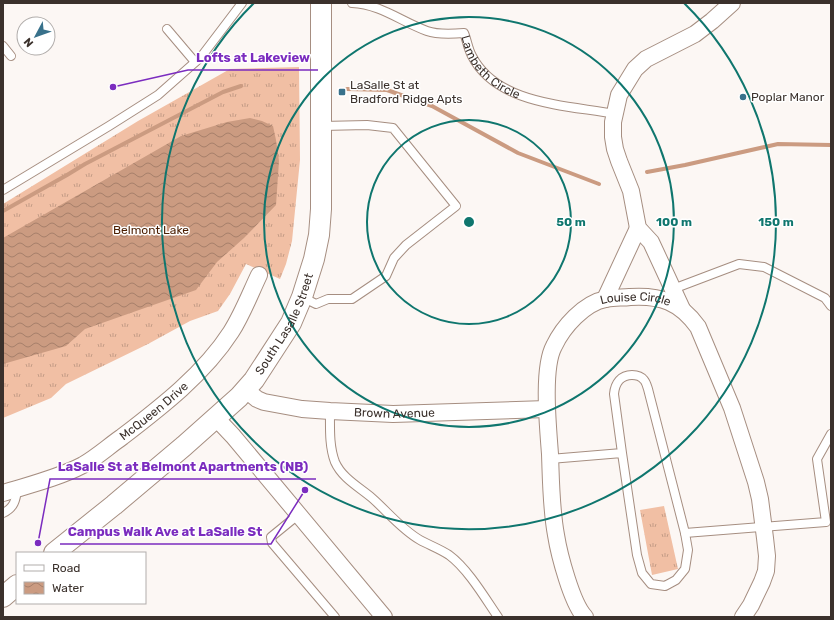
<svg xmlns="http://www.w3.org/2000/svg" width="834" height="620" font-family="Rubik,sans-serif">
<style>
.grass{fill:url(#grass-tufts)}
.water{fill:url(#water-waves)}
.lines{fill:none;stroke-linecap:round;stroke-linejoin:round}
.stream{stroke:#cb9b81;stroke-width:4}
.service-casing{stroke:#a68e81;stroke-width:10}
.minor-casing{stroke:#a68e81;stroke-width:18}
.tertiary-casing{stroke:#a68e81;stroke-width:22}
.service{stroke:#fff;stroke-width:8}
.minor{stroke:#fff;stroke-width:16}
.tertiary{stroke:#fff;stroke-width:20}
.ring{fill:none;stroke:#0f766e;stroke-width:2}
.poi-dot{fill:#38718b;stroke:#fff;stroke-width:1.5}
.labels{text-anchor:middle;stroke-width:3;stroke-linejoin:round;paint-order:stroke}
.street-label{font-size:12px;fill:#3b312c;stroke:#fff}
.poi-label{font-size:12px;fill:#3b312c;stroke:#fff;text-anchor:start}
.park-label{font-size:12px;fill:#4b1e00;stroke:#fff}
.centre{fill:#0f766e;stroke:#fff;stroke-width:2}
.ring-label{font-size:12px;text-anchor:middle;font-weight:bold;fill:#0f766e;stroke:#fff;stroke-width:3;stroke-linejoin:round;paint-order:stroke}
.leader{fill:none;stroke:#7b2cbf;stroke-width:1.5}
.callout-dot{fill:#7b2cbf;stroke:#fff;stroke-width:1.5}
.callout-label{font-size:13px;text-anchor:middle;font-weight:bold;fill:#7b2cbf;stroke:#fff;stroke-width:3;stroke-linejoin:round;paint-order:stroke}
</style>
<defs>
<pattern id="grass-tufts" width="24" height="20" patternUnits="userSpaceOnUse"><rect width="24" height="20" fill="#f1bfa4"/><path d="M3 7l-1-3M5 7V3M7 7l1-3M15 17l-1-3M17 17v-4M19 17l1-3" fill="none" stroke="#c49c86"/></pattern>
<pattern id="water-waves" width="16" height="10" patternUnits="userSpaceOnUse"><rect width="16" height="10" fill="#cb9b81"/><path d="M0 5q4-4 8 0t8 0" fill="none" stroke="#a67f6a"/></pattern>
</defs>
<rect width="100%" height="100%" fill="#fcf7f4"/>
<!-- grass -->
<path class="grass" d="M299 67 300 160 292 241 286 264 280 279 246 264 230 294 218 311 190 321 148 344 66 384 51 398 3 418V204L138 121 230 69Z
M664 506 678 569 652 575 640 510Z"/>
<!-- water -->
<path class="water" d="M250 118 262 121 273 126 276 140 279 161 276 205 244 238 217 262 196 290 85 329 66 346 3 364V238L181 136 227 122Z"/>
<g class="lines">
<!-- stream -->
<path class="stream" d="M347 89 387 90 432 106 518 153 599 184
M647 172 685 165 778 144 831 145
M3 211 67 175 85 164 223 92 241 86"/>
<defs>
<g id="service">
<path id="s1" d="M352 3C380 4 402 22 427 31 438 35 452 34 464 33 467 40 468 49 472 56 497 105 568 105 615 114"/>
<path d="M167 29 195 62"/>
<path d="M3 46 11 56"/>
<path d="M3 190 109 126 158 95 201 57 242 3"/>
<path d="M673 289 739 264 764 267 825 298 831 306"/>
<path d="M302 297 316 304 328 299H352L386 276 394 258 406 245 456 206 393 128 367 125 322 126"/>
<path d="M330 411C330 428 329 446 335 462 342 478 359 487 372 498 388 512 401 529 420 540 429 545 440 549 449 555 468 569 485 598 498 617"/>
<path d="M550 459 622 453 637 555 642 573 651 584 665 586 676 580 685 569 688 550 685 533 648 389C647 386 646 382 644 380 641 376 637 375 632 375 621 375 615 383 614 394L622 453"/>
<path d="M3 513C14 508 16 500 17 489"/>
<path d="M298 515 271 537 272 543 335 617"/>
<path d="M685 533 826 522 817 459 831 434"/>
</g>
<g id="minor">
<path d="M605 299 638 228"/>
<path d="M682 309 651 242 638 228 631 191 619 161 615 149 613 137V122L619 95 635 69 646 59 695 34 712 21 732 3"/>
<path id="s2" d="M246 390 257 399 264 402 302 409 330 411 393 414 547 409"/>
<path d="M216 418 233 436 384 617"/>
<path id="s3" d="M3 493C29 485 58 478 83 465 97 457 109 446 122 437 161 407 204 374 231 332 242 315 250 294 259 275"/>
<path id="s4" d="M585 617C572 604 559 554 556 535 551 508 551 481 550 454 548 427 542 368 554 346 563 327 584 303 606 299 614 297 622 298 630 297 661 295 680 302 698 327L732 408 756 482 760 499 765 538 767 556 766 571 762 582 751 605 743 617"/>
</g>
<g id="tertiary">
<path id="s5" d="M54 553 114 505 184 446 239 397 254 380 291 323 302 297 314 259 319 235 321 209V3"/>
<path d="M3 597 17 585"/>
</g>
</defs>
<!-- service casing -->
<use href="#service" class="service-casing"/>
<!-- minor casing -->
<use href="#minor" class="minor-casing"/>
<!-- tertiary casing -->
<use href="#tertiary" class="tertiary-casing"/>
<!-- service -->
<use href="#service" class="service"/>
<!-- minor -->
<use href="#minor" class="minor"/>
<!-- tertiary -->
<use href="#tertiary" class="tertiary"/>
</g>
<!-- distance rings -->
<g class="ring">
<circle cx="469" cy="222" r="102"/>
<circle cx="469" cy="222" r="205"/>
<path d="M684 3A307 307 0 1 1 254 3"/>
</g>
<!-- markers -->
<g class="poi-dot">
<rect x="338" y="88" width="8" height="8" rx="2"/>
<circle cx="743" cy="97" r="4"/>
</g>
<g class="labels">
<!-- street labels -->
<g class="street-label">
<text dy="4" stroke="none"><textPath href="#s1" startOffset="163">Lambeth Circle</textPath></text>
<text dy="4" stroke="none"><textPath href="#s4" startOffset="380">Louise Circle</textPath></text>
<text dy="4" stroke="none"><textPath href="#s5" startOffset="329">South Lasalle Street</textPath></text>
<text dy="4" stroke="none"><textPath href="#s3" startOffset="174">McQueen Drive</textPath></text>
<text dy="4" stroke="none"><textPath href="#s2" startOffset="153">Brown Avenue</textPath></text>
</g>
<!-- poi labels -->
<g class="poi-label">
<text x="350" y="89">LaSalle St at<tspan x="350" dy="14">Bradford Ridge Apts</tspan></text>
<text x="751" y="101">Poplar Manor</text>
</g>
<!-- park labels -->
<g class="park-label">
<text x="151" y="234">Belmont Lake</text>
</g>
</g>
<circle cx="469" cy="222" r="6" class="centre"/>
<g class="ring-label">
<text x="571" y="226">50 m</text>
<text x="674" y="226">100 m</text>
<text x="776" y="226">150 m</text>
</g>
<!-- callouts -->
<path class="leader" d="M113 87L188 70H318M38 543L50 479H316M305 490L271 544H60"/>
<g class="callout-dot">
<circle cx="113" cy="87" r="4"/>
<circle cx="38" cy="543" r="4"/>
<circle cx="305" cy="490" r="4"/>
</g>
<g class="callout-label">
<text x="253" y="62">Lofts at Lakeview</text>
<text x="183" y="471">LaSalle St at Belmont Apartments (NB)</text>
<text x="165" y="536">Campus Walk Ave at LaSalle St</text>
</g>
<!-- border -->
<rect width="834" height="620" fill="none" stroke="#3b312c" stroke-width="8"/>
<!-- legend -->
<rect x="16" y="552" width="130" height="52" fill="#ffffff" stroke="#b1adab"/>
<rect x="24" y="565" width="20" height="6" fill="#ffffff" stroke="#b1adab"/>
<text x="52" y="572" font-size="12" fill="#3b312c">Road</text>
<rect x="24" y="582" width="20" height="12" fill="url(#water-waves)" stroke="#b1adab"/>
<text x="52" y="592" font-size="12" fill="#3b312c">Water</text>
<!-- north arrow -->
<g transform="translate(36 36) rotate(229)"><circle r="19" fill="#ffffff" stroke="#b1adab"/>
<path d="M0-3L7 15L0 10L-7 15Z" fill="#38718b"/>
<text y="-6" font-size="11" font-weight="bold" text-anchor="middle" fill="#3b312c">N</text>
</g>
</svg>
